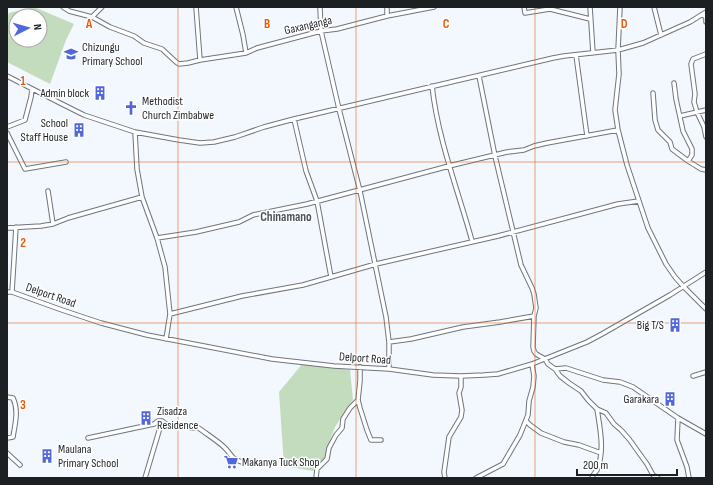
<svg xmlns="http://www.w3.org/2000/svg" width="713" height="485" font-family="'Sofia Sans Condensed',sans-serif">
<style>
.green{fill:#c4dcbe;fill-rule:evenodd}
.lines{fill:none;stroke-linecap:round;stroke-linejoin:round}
.minor-casing{stroke:#6f757c;stroke-width:5.5}
.minor{stroke:#fff;stroke-width:3.5}
.grid{fill:none;stroke:#e8590c;stroke-width:1;stroke-opacity:0.55}
.labels{text-anchor:middle;stroke-width:3;stroke-linejoin:round;paint-order:stroke}
.street-label{font-size:12px;fill:#1d2023;stroke:#fff}
.poi-label{font-size:12px;fill:#1d2023;stroke:#fff;text-anchor:start}
.neighbourhood-label{font-size:13px;font-weight:bold;fill:#4d5359;stroke:#fff}
.grid-label{font-size:13px;text-anchor:middle;font-weight:bold;fill:#e8590c;stroke:#fff;stroke-width:3;stroke-linejoin:round;paint-order:stroke}
</style>
<rect width="100%" height="100%" fill="#f2f8fe"/>
<!-- green -->
<path class="green" d="M34 7 74 24 66 40 50 84 7 62V16L9 13ZM16 16H40V40H16Z
M303 363 350 370 353 400 335 427 329 443 325 459 313 471 284 466 279 392Z"/>
<g class="lines">
<defs>
<path id="minor" d="M63 7 69 11 92 17 102 7
M196 7 200 60
M236 7 243 35 246 53
M320 7 321 31 339 109 360 191 386 317 389 342V369
M387 7V16
M524 7 525 13 550 9
M550 7V9L590 19
M590 7 593 53
M620 7 618 50 619 74 615 110 618 130 627 165 648 228 666 264 675 277 683 286 706 309
M654 7 661 35
M703 14 706 18V22
M92 17 110 27 134 36 144 43 162 49 176 62 179 64 188 63 200 60 246 53 257 48 321 31 337 29 387 16 434 7
M706 54 693 59 691 64 695 94 694 102 697 112 704 127 706 137
M576 55 587 136
M7 76 62 104 84 115 135 132 179 140 200 143 214 142 235 137 264 127 294 119 553 58 564 56 618 50 643 43 690 22 706 12
M479 76 495 156 521 265 532 288 534 294 536 308 534 316 533 347 534 351 536 354 545 359 548 364 555 369 560 376 569 383 581 391 588 400 597 409 606 413 614 424 621 430 629 439 647 464 653 475 658 478
M674 83 676 99 683 131 692 149V155L688 161
M432 86C438 140 458 190 472 241
M653 93 655 120 658 130 670 142 672 149 688 161 701 169 706 170
M680 116 706 110
M294 119 306 171 317 201 331 277
M7 127 25 120 31 97 32 89
M135 132 137 169 142 197 157 238 165 267 170 314 166 339
M7 133 25 169 66 162
M48 191 53 224
M7 228 41 226 53 224 68 218 142 197
M157 238 196 232 239 222 253 215 307 204 449 166 507 152 524 150 534 146 547 143 618 130
M7 292H12L62 310 101 323 147 335 272 359 334 366 389 369 433 375 461 376 484 375 498 374 532 364 587 342 602 334 670 295 706 272
M12 292 16 227
M170 314 242 296 303 285 376 264 498 236 618 204 639 201
M389 342 411 339 463 327 500 322 534 316
M360 367V381L358 400 360 408 367 430 371 440H381
M555 369 566 368 603 380 620 382 633 387 678 418 706 434
M693 376 706 372
M7 397 13 398C19 411 15 424 13 437L7 438
M678 418 677 440 687 467 689 478
M526 421 530 425 541 433 564 442 579 445 601 453
M88 438 154 424 158 421H162L170 427 185 426 192 428 197 427 200 429C208 435 218 441 225 448 232 455 231 459 242 462
M7 453 20 465
M145 478 162 421
M316 478 317 469 327 459 329 448 336 435 342 428 343 419 350 408 358 400
M445 478 444 472 449 437 461 417 462 410 459 393 461 387V376
M476 478 503 464 520 435 528 415 529 401 533 387 534 376 532 364
M592 478C593 474 595 473 597 470 605 451 600 428 597 409"/>
</defs>
<!-- minor casing -->
<use href="#minor" class="minor-casing"/>
<!-- minor -->
<use href="#minor" class="minor"/>
</g>
<!-- grid -->
<path class="grid" d="M178 7V478M356 7V478M535 7V478M7 162H706M7 323H706"/>
<!-- icons -->
<defs>
<symbol id="school-bare" viewBox="-9 -9 18 18"><path d="M0-5L7-2L0 1L-7-2ZM-4 1L0 2.5L4 1V4Q0 6-4 4Z" fill="#5167dc" stroke="#fff" stroke-width="2.5" paint-order="stroke"/></symbol>
<symbol id="building-bare" viewBox="-9 -9 18 18"><path d="M-4-6H4V6H1V3H-1V6H-4ZM-2.5-4.3h1.7v1.8h-1.7ZM.8-4.3h1.7v1.8H.8ZM-2.5-1h1.7V.8h-1.7ZM.8-1h1.7V.8H.8Z" fill="#5167dc" stroke="#fff" stroke-width="2.5" paint-order="stroke"/></symbol>
<symbol id="church-bare" viewBox="-9 -9 18 18"><path d="M-1.2-6h2.4v3.5h3.3v2.4h-3.3V6h-2.4V-.1h-3.3v-2.4h3.3Z" fill="#5167dc" stroke="#fff" stroke-width="2.5" paint-order="stroke"/></symbol>
<symbol id="supermarket-bare" viewBox="-9 -9 18 18"><path d="M-6-5.5h2.5l.6 2H6L4.5 2H-2.5L-4.4-4H-6ZM-1.5 3.2a1.3 1.3 0 1 0 .1 0ZM3 3.2a1.3 1.3 0 1 0 .1 0Z" fill="#5167dc" stroke="#fff" stroke-width="2.5" paint-order="stroke"/></symbol>
</defs>
<g fill-rule="evenodd">
<use href="#school-bare" x="61" y="44" width="20" height="20"/>
<use href="#building-bare" x="90" y="83" width="20" height="20"/>
<use href="#church-bare" x="121" y="98" width="20" height="20"/>
<use href="#building-bare" x="69" y="120" width="20" height="20"/>
<use href="#building-bare" x="665" y="315" width="20" height="20"/>
<use href="#building-bare" x="660" y="389" width="20" height="20"/>
<use href="#building-bare" x="136" y="408" width="20" height="20"/>
<use href="#building-bare" x="37" y="446" width="20" height="20"/>
<use href="#supermarket-bare" x="221" y="452" width="20" height="20"/>
</g>
<g class="labels">
<!-- street labels -->
<g class="street-label">
<text transform="translate(308 25) rotate(-13)" y="4">Gaxanganga</text>
<text transform="translate(51 295) rotate(19)" y="4">Delport Road</text>
<text transform="translate(365 358) rotate(4)" y="4">Delport Road</text>
</g>
<!-- poi labels -->
<g class="poi-label">
<text x="82" y="51">Chizungu<tspan x="82" dy="14">Primary School</tspan></text>
<text x="89" y="97" text-anchor="end">Admin block</text>
<text x="142" y="105">Methodist<tspan x="142" dy="14">Church Zimbabwe</tspan></text>
<text x="68" y="127" text-anchor="end">School<tspan x="68" dy="14">Staff House</tspan></text>
<text x="664" y="329" text-anchor="end">Big T/S</text>
<text x="659" y="403" text-anchor="end">Garakara</text>
<text x="157" y="415">Zisadza<tspan x="157" dy="14">Residence</tspan></text>
<text x="58" y="453">Maulana<tspan x="58" dy="14">Primary School</tspan></text>
<text x="242" y="466">Makanya Tuck Shop</text>
</g>
<!-- neighbourhood labels -->
<g class="neighbourhood-label">
<text x="286" y="221">Chinamano</text>
</g>
</g>
<g class="grid-label">
<text x="89" y="28">A</text>
<text x="267" y="28">B</text>
<text x="446" y="28">C</text>
<text x="624" y="28">D</text>
<text x="23" y="85">1</text>
<text x="23" y="247">2</text>
<text x="23" y="409">3</text>
</g>
<!-- border -->
<rect width="713" height="485" fill="none" stroke="#1d2023" stroke-width="16"/>
<!-- north arrow -->
<g transform="translate(28 28) rotate(84)"><circle r="19" fill="#ffffff" stroke="#a5a6a7"/>
<path d="M0-3L7 15L0 10L-7 15Z" fill="#5167dc"/>
<text y="-6" font-size="11" font-weight="bold" text-anchor="middle" fill="#1d2023">N</text>
</g>
<!-- scale -->
<path d="M577 469v6h100v-6" fill="none" stroke="#1d2023" stroke-width="2"/>
<text x="583" y="469" font-size="12" fill="#1d2023" stroke="#ffffff" stroke-width="3" paint-order="stroke">200 m</text>
</svg>
